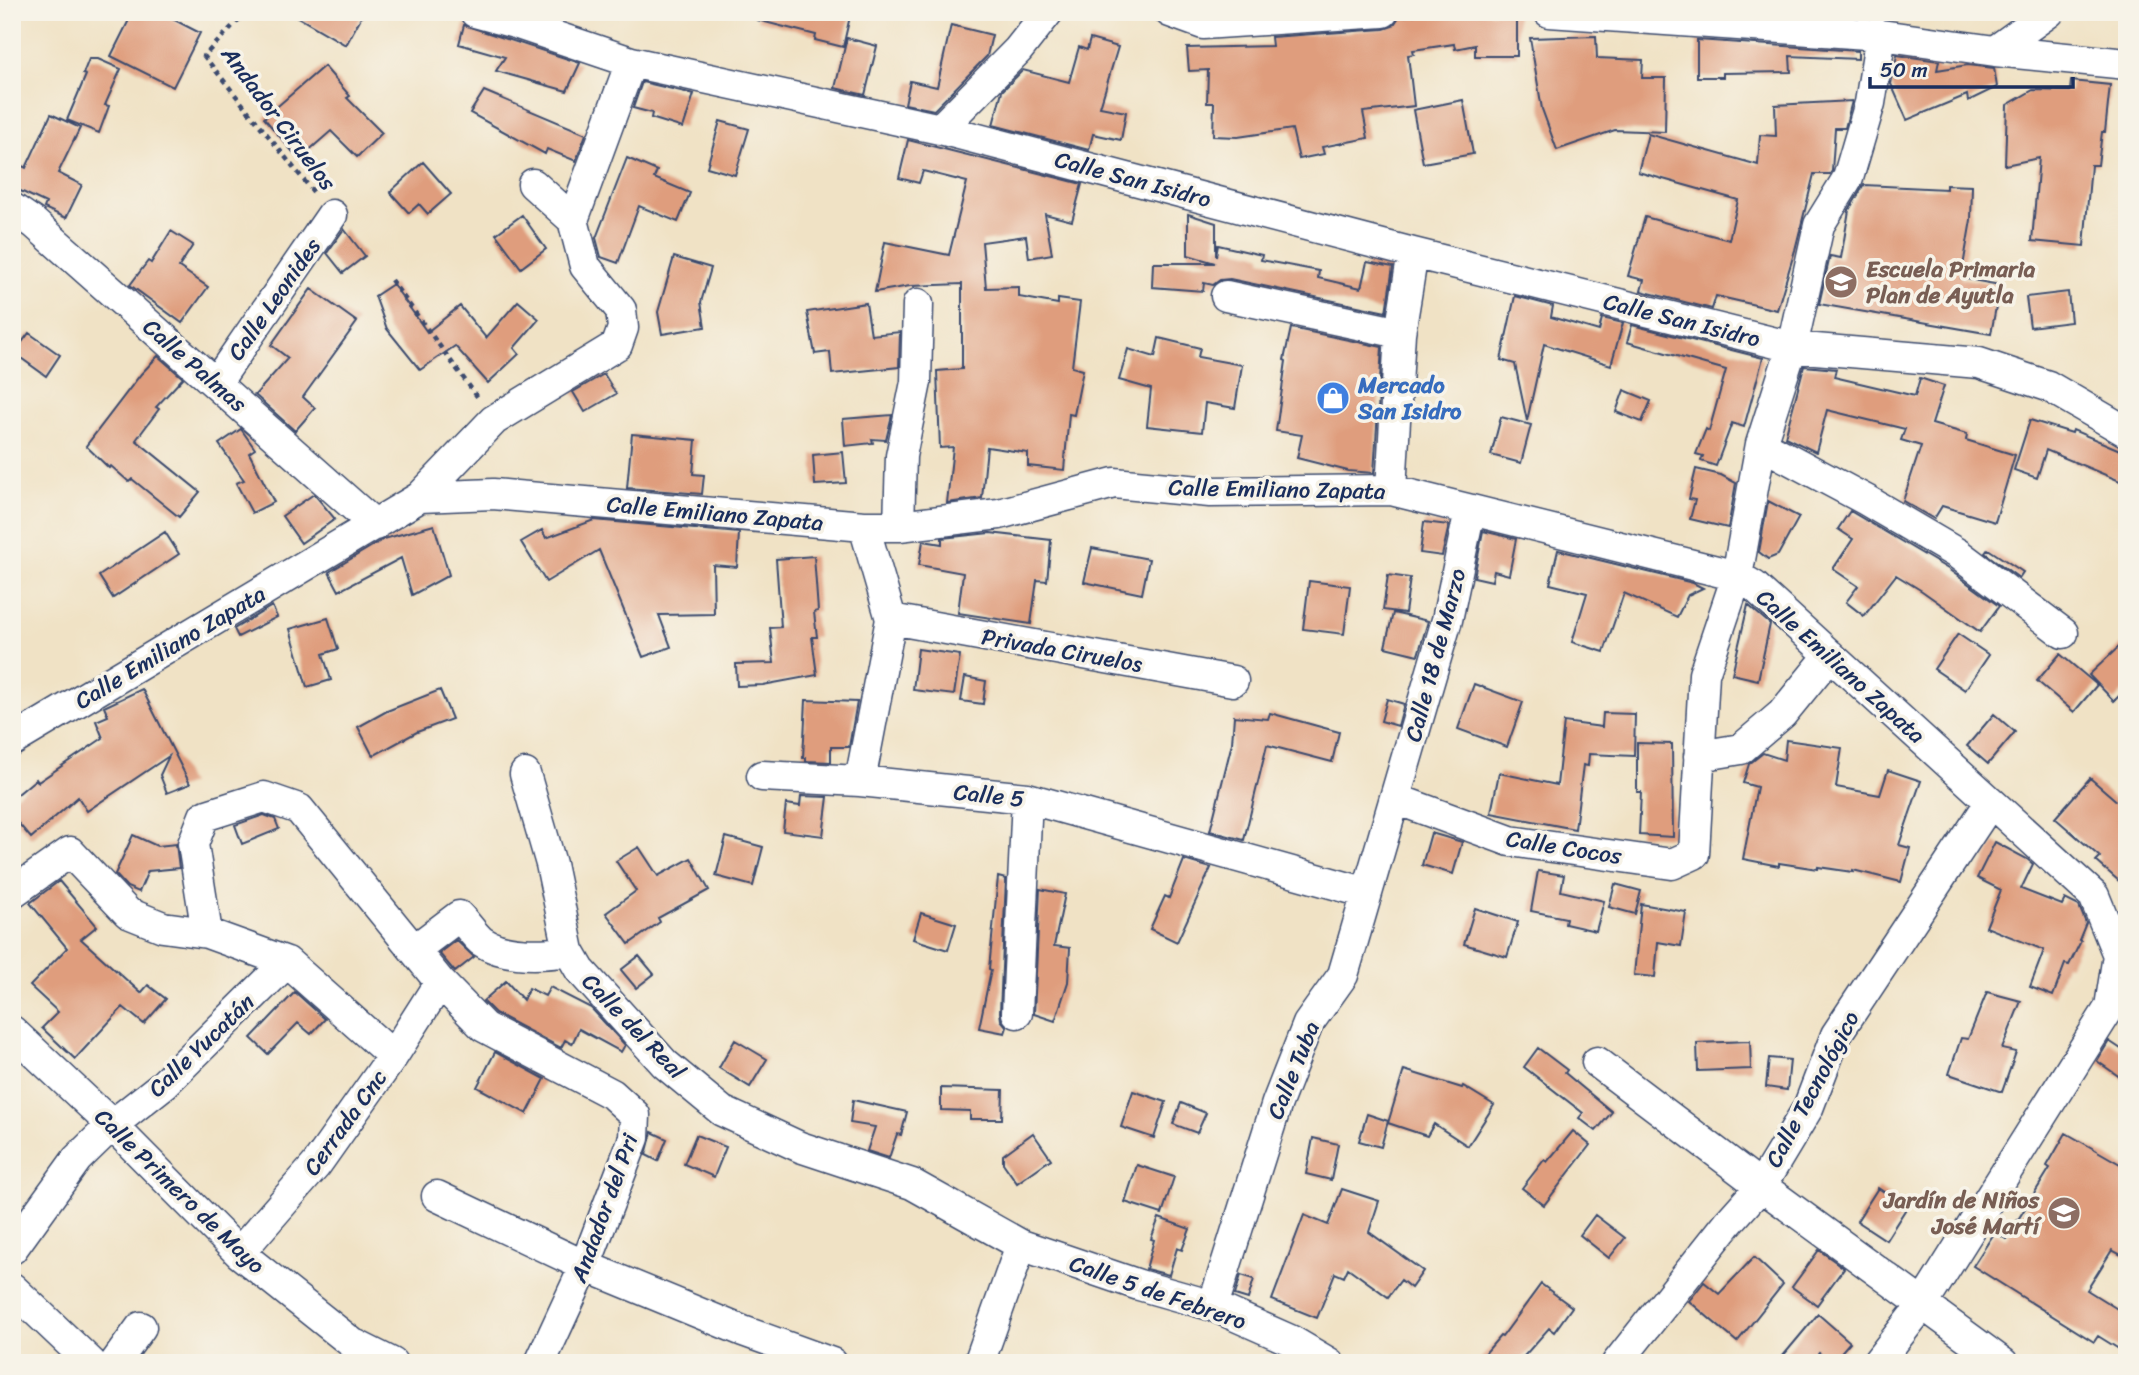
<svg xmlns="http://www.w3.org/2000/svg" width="2139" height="1375" font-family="Sriracha,sans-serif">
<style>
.building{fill:#df9d7d}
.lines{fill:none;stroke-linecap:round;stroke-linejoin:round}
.minor-casing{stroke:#3b4a6d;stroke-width:33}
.path{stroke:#3b4a6d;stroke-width:4.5;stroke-dasharray:5 5;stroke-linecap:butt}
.minor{stroke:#fff;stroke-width:30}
.labels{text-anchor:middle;stroke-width:7;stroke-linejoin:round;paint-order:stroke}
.street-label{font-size:23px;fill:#1b2f5e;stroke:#f7f3e8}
.education-label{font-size:23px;font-weight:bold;fill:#785e54;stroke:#f7f3e8;text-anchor:start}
.shop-label{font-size:23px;font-weight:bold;fill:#366cbe;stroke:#f7f3e8;text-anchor:start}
</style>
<rect width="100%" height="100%" fill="#f7f3e8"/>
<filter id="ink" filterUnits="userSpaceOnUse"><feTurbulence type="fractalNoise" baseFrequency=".0143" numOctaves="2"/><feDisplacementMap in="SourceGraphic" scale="14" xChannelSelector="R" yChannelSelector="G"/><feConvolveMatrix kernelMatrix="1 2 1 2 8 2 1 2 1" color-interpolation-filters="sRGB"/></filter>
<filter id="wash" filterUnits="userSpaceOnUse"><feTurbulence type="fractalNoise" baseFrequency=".00686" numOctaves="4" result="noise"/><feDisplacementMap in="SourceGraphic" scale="28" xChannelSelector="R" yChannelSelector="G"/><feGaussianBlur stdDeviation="1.57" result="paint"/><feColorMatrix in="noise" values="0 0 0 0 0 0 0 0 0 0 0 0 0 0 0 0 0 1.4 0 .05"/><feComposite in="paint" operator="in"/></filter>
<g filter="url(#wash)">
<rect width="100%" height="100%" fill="#f0e2c5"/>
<g id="blocks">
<!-- building -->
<path class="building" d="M133 12H159L200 33 173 87 111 56Z
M289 12H364L346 45Z
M758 12H851L843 47 815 40 816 35 757 20Z
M1440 12H1517V56H1475V45L1455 49 1454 44 1413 50 1414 54 1408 55 1414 106 1363 112 1368 138 1322 147 1324 154 1299 159 1292 129 1238 137 1213 136 1214 103H1207L1208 70 1189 71 1187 48 1272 46 1271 37 1384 29 1393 26 1399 17Z
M464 25 580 63 567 91 496 71 505 57 459 44Z
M951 25 992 35 987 56 934 110 905 104 910 81 937 87Z
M1596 36 1597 58 1643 60 1642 78H1666L1665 132 1615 130 1557 150 1542 109 1530 38Z
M847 38 877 46 865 95 835 88Z
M1090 39 1118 47 1100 107 1126 112 1121 140 1093 134 1089 150 993 125 1002 91 1023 70 1069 82 1079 47 1087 50Z
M1697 40 1858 51V59L1790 56 1791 72 1723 73V77H1697Z
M1897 55 1939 61 1937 70 1968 65 1994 68 1997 87 1968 101 1967 95 1907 120 1891 84Z
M89 59H98L121 69 105 105 109 106 99 133 67 120 86 75 83 74Z
M324 66 350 96 347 98 382 133 357 157 331 131 299 159 264 118Z
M2071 81 2110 85 2105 132H2102L2098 165H2091L2084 246 2032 241 2039 158 2005 165 2007 105 2033 90 2070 91Z
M642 82 694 94 683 128 651 118 652 113 633 108Z
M484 91 586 134 576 161 547 149 545 154 470 113Z
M1463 100 1473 154 1423 163 1413 110Z
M1852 101 1845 128H1835L1832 171 1830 174H1814L1795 250 1777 310 1716 296 1712 309 1641 291 1644 280 1628 276 1645 217 1729 240 1738 200 1638 172 1648 134 1758 165 1760 135 1776 136 1775 105Z
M51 114 80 128 58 173 82 185 66 218 44 208 46 203 12 187V161L26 168Z
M720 121 749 129 735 175 707 167Z
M908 140 1082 184 1072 221 1045 214 1052 254 1029 258 1026 236 982 242 986 288 1019 287V297L1058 304V299L1080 302 1072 367 1083 370 1074 415 1069 414 1064 470 1028 466V453L987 447 982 498 947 503 953 447 940 448 937 371 962 369V284L910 286 875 292 885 242 949 255 967 182 923 171 919 183 899 178Z
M627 158 657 171 654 178 690 193 678 222 639 206 618 263 601 257 596 238Z
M423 162 451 194 428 214 419 204 409 213 390 192Z
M1864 185 1946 189V185L1972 186 1971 220 1961 278 2000 285 1991 334 1819 304 1830 256 1841 258 1849 210Z
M1188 214 1216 223V256L1218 245 1262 255 1261 260 1319 271 1318 278 1361 288 1367 262 1393 267 1386 312 1230 279 1220 280 1213 285 1204 283 1203 291 1152 287 1153 263H1215L1188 255Z
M522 215 546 249 521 268 496 234Z
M344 229 365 256 343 273 327 253Z
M171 231 193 245 179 267 208 287 182 323 130 285 148 261 151 263Z
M674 257 711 268 701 302 705 327 662 334 658 312Z
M393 284 427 332 460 306 486 338 518 301 539 319 514 348 519 354 488 383 455 346 420 370 387 329 375 296Z
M311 289 357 322 303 397 315 408 295 431 255 395 288 358 271 345Z
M2068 292 2071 322 2030 327 2026 297Z
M1515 296 1553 306 1551 317 1599 331 1602 318 1623 323 1611 365 1544 344 1527 421 1515 364 1501 360Z
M866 303 871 335 900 332 899 367 832 374 830 352 815 354 807 312Z
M1632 325 1763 358 1744 427 1732 423 1716 466 1701 461 1703 456 1696 454 1706 429 1709 431 1726 370 1627 342Z
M1291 328 1382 347 1374 473 1348 471 1297 458 1302 435 1276 431 1286 361 1284 360Z
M29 333 60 355 46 376 14 353Z
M1159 338 1200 348 1198 357 1242 365 1235 408 1205 403 1202 432 1147 426 1151 389 1119 380 1128 349 1155 357Z
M158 356 183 378 156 407 159 409 136 440 200 492 179 517 132 479 129 482 111 466 109 468 86 446 141 374Z
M1804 366 1836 369 1834 377 1915 396 1920 378 1944 386 1932 424 1967 434 1966 440 2015 455 1995 522 1942 506 1934 519 1903 501 1921 446 1901 440 1905 429 1827 410 1816 452 1785 437Z
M604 374 616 394 585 412 573 392Z
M1624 390 1651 401 1642 422 1616 412Z
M892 415 886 440 872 439 873 443 845 446 843 419Z
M1501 417 1531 425 1521 463 1491 455Z
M2030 420 2072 433 2073 430 2127 453V484L2046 450 2037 478 2014 470Z
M241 429 255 449 249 453 274 502 252 513 236 483 244 480 219 444Z
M632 434 696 440 693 474 704 475 702 494 627 488Z
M843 452 846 483 815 485 813 455Z
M1696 469 1721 475 1736 483 1728 528 1690 519 1695 500 1689 499Z
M314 494 335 519 301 543 282 516Z
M1768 501 1799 517 1778 555 1768 559 1759 552Z
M1850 511 1948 569 1999 606 1980 632 1922 591 1896 575 1864 616 1846 602 1858 586 1833 569 1853 539 1838 529Z
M594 520 739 533 737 567 713 565 714 614 659 615 671 647 643 657 599 550 546 582 521 542 542 530 546 538Z
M1424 522 1449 525 1442 556 1420 553Z
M434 525 449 575 412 595 401 558 339 591 329 572 384 539Z
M1483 531 1516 539 1509 575 1494 571 1492 581 1474 577Z
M165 532 179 554 113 598 99 576Z
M990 533 1051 540 1047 581 1037 580 1031 624 958 613 963 573 919 565 923 541 942 544V538Z
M1092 548 1149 559 1142 594 1084 582Z
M1988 549 2023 572 2019 578 1985 553Z
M1558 550 1693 583 1703 588 1688 595 1677 617 1624 593 1604 652 1572 642 1587 593 1550 584Z
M814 556 818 611 814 612 817 637H812L817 675 763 685 737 686 736 664 774 663 770 628 781 627 776 559Z
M1388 575 1410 578 1405 613 1383 610Z
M1309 581 1350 586 1344 634 1303 629Z
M1748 605 1770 624 1758 680 1732 674Z
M272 606 277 617 238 637 234 629Z
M1393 613 1428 621 1418 655 1385 647Z
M328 618 338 649 323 654 331 680 307 687 290 629Z
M1958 634 1989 655 1965 690 1934 669Z
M2127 639V688L2114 701 2089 675Z
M918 649 960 655 954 695 913 690Z
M2060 654 2097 685 2074 712 2037 681Z
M965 677 986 681 983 704 961 701Z
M1474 684 1523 702 1507 747 1458 729Z
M142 689 190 784 167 793 160 775 169 756 87 811 78 797 31 838 12 816V799L36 779 38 782 103 738 96 721 108 716 104 707Z
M440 690 452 719 417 732 373 756 358 727 387 711Z
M1387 699 1404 704 1398 726 1381 721Z
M806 700 857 702 849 747H831V762L806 761V758H803Z
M1270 713 1339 732 1332 762 1267 745 1244 840 1210 831 1232 743 1234 716 1268 719Z
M1603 713 1635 714 1634 756 1589 754 1588 766 1583 765 1575 829 1491 813 1499 773 1557 785 1564 722 1602 727Z
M1994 714 2015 732 1988 764 1967 746Z
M1786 740 1842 748 1836 787 1880 795 1888 770 1921 781 1899 845 1910 848 1901 882 1853 870V872L1818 867V869L1779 863V866L1743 859 1757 787 1743 783 1749 764 1763 753 1784 760Z
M1637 743 1672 744 1673 837 1639 835 1641 792H1637Z
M2090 778 2127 810V888L2096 861 2100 857 2055 818Z
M801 796 828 797 823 836 783 831 786 804 800 806Z
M264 815 275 819 279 829 242 844 235 825Z
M1431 833 1462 842 1453 874 1422 865Z
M133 835 157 846 176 844 179 868 148 871 139 892 127 887 115 874Z
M726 837 763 847 753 886 716 876Z
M1995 842 2027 859 2033 864 2021 889 2062 905 2065 899 2079 906 2086 923 2079 940 2081 941 2069 965 2065 964 2053 996 2030 987 2044 950 1986 927 2001 890 1977 878Z
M639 847 658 876 691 858 709 890 658 918 660 922 629 944 606 913 636 891 616 861Z
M1184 860 1211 868 1177 942 1150 929 1165 896 1169 898Z
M1538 871 1564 875 1561 891 1604 901 1596 931 1565 924 1566 918 1531 911Z
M998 877 1006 879 1000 1012 1001 1020 1007 1027 1005 1033 979 1028 991 970 989 969Z
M59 881 97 926 81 939 141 993 148 985 166 999 144 1024 123 1007 75 1059 42 1028 58 1012 30 986 67 948 30 903Z
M1615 884 1641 891 1635 914 1609 907Z
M1040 889 1065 894 1054 946 1070 948 1068 982 1055 1021 1034 1014Z
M1641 904 1686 912 1681 946 1658 942 1655 977 1634 975Z
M1475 908 1518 922 1507 957 1464 944Z
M921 913 956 924 948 950 913 939Z
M456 940 474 957 455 972 439 953Z
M639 956 654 974 636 988 621 970Z
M506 981 523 1000 529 988 545 996 550 987 591 1008 625 1045 621 1052 579 1029 572 1044 565 1040 561 1048 495 1013 483 1001Z
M295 992 325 1019 311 1034 298 1023 268 1054 251 1038Z
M1987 992 2021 1001 2002 1049 2016 1052 2002 1092 1949 1074 1961 1038 1968 1039Z
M735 1040 767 1059 750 1087 719 1068Z
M1750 1041 1751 1069 1698 1071 1697 1043Z
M2109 1041 2127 1053V1082L2097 1061Z
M1538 1048 1567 1070 1565 1073 1612 1112 1596 1131 1579 1118 1583 1113 1524 1067Z
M495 1052 545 1079 527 1114 477 1087Z
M1769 1058 1790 1060 1787 1090 1766 1087Z
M1404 1070 1462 1088 1463 1086 1494 1105 1468 1146 1434 1124 1427 1136 1388 1123Z
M941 1088 1003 1090 1002 1119H970V1111L941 1110Z
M1133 1091 1166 1102 1154 1138 1121 1127Z
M853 1100 907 1112 901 1135 897 1134 889 1158 867 1151 875 1127 850 1123Z
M1181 1103 1206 1113 1197 1133 1173 1124Z
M1367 1114 1388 1121 1381 1147 1359 1141Z
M1573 1131 1590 1145 1544 1205 1522 1188 1544 1160 1547 1162Z
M652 1132 667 1139 658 1161 646 1155Z
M1033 1133 1051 1159 1017 1183 1003 1163V1155Z
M2066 1133 2127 1168V1258L2112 1250 2087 1290 2127 1315V1354L2098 1336 2094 1342 1973 1266 1995 1232 2006 1239 2050 1168 2047 1166Z
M696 1135 726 1147 714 1177 684 1164Z
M1313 1138 1338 1144 1331 1180 1306 1174Z
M1137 1165 1174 1177 1162 1214 1125 1202Z
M1878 1188 1907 1207 1886 1240 1857 1221Z
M1342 1189 1379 1201 1369 1232 1423 1271 1411 1288 1401 1280 1388 1297 1348 1268 1344 1277 1335 1273 1317 1318 1272 1300 1304 1215 1328 1225Z
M1595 1215 1625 1238 1609 1258 1580 1235Z
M1159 1218 1190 1229 1182 1250 1177 1248 1169 1275 1146 1269 1154 1240 1151 1239Z
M1819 1250 1844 1268 1817 1305 1792 1287Z
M1754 1257 1783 1284 1737 1342 1689 1301 1704 1282 1719 1294Z
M1241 1275 1254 1279 1248 1299 1235 1295Z
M1541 1284 1572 1307 1554 1332 1549 1328 1518 1363H1477L1500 1336 1502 1337Z
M1818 1314 1850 1342 1832 1363 1819 1353 1811 1363H1777Z"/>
</g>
</g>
<g filter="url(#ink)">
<use href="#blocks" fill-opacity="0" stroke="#3b4a6d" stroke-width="2"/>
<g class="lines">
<defs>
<path id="minor" d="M475 12 515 23 631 62 940 129 1413 253 1792 347 1979 363 2048 386 2127 432
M1170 12 1203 24 1383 12
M1549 12 1881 35 1995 51 2127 64
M1995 51 2049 12
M940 129 1018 50 1048 12
M12 208 34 223 375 525
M573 220 631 62
M1226 296 1400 333
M216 383 332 215
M1761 444 1866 500 1958 554 2063 633
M1391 490 1400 333 1413 253
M420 497 494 420 617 345 623 328 621 310 585 266 573 220 533 184
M899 526 901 456 916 382 918 304
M891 619 1233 681
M12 741 420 497 493 494 864 526H899L999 514 1114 483 1210 492 1391 490 1737 576 1754 586 2094 896 2118 955 2110 1007 1923 1304 1877 1363
M1699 756 1741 749 1782 714 1830 655
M525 774 551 864 569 951 580 970 665 1064 722 1111 800 1147 912 1184 1021 1245 1139 1285 1213 1306 1290 1340 1329 1363
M762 776 860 781 1027 798 1367 893
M860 781 891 619 864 526
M1396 799 1510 841 1672 864 1694 854 1704 674 1737 576 1761 444 1792 347 1819 225 1848 178 1870 103 1881 35
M12 893 70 852 128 913 163 927 207 933 287 962 393 1056
M207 933 193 844 204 816 264 797 299 809 440 982 484 1027 612 1094 635 1115 634 1138 585 1266 540 1363
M414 950 459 916C466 923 473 934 481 941 504 957 543 955 569 951
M1017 1013 1027 798
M12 1031 112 1125 239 1253 352 1343 392 1363
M1597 1062 1761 1186 2003 1363
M437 1196 585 1266 743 1331 832 1363
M12 1249 77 1159 112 1125 164 1084 287 962
M239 1253 316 1165 393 1056 440 982
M12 1288 91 1363
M1213 1306 1277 1103 1308 1024 1343 975 1447 620 1470 510
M115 1363 141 1327
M979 1363 1021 1245
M1617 1363 1728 1223 1761 1186 1808 1108 1836 1035 1990 803"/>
</defs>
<!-- minor casing -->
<use href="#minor" class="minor-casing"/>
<!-- path -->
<path class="path" d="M246 12 204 56 315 194
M391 280 479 399"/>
<!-- minor -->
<use href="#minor" class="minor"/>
</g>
</g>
<!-- icons -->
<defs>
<symbol id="school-disc" viewBox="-11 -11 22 22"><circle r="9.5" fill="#8d6e63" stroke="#f7f3e8"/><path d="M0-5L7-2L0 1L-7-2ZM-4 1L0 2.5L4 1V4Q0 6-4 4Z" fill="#fff"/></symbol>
<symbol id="shop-disc" viewBox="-11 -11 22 22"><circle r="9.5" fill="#3f7fe0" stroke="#f7f3e8"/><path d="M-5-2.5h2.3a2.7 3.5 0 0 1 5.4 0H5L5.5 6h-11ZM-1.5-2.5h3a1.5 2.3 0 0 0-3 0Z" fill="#fff"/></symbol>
</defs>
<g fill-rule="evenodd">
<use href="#school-disc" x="1822" y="263" width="38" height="38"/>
<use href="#shop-disc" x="1314" y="379" width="38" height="38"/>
<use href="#school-disc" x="2045" y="1194" width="38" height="38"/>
</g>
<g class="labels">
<!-- street labels -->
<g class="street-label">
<text transform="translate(279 118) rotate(53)" y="8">Andador Ciruelos</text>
<text transform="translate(1133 179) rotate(15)" y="8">Calle San Isidro</text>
<text transform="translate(274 299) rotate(-55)" y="8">Calle Leonides</text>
<text transform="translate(1682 320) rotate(14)" y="8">Calle San Isidro</text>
<text transform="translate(195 365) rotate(41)" y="8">Calle Palmas</text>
<text transform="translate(1277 489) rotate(1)" y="8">Calle Emiliano Zapata</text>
<text transform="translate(715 513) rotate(5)" y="8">Calle Emiliano Zapata</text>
<text transform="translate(170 647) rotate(-31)" y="8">Calle Emiliano Zapata</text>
<text transform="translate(1062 650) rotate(10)" y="8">Privada Ciruelos</text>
<text transform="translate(1435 655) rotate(-75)" y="8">Calle 18 de Marzo</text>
<text transform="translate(1841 666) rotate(42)" y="8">Calle Emiliano Zapata</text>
<text transform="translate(989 795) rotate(6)" y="8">Calle 5</text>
<text transform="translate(1564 847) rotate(9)" y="8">Calle Cocos</text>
<text transform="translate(634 1026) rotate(46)" y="8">Calle del Real</text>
<text transform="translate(201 1045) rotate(-44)" y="8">Calle Yucatán</text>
<text transform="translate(1293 1070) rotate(-68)" y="8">Calle Tuba</text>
<text transform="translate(1812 1089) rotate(-62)" y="8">Calle Tecnológico</text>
<text transform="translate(345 1122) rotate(-54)" y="8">Cerrada Cnc</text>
<text transform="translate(180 1191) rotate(44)" y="8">Calle Primero de Mayo</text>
<text transform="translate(604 1208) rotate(-70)" y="8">Andador del Pri</text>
<text transform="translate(1158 1292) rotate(19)" y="8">Calle 5 de Febrero</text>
</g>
<!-- education labels -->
<g class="education-label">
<text x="1866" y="277">Escuela Primaria<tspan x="1866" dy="26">Plan de Ayutla</tspan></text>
<text x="2039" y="1208" text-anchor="end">Jardín de Niños<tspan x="2039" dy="26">José Martí</tspan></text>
</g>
<!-- shop labels -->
<g class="shop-label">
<text x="1358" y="393">Mercado<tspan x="1358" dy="26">San Isidro</tspan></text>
</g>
</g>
<!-- margin -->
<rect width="2139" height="1375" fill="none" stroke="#f7f3e8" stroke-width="42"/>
<!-- scale -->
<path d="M1870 77v10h203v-10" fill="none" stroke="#1b2f5e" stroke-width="3.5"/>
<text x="1880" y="77" font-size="21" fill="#1b2f5e" stroke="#f7f3e8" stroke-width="5" paint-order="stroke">50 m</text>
</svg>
